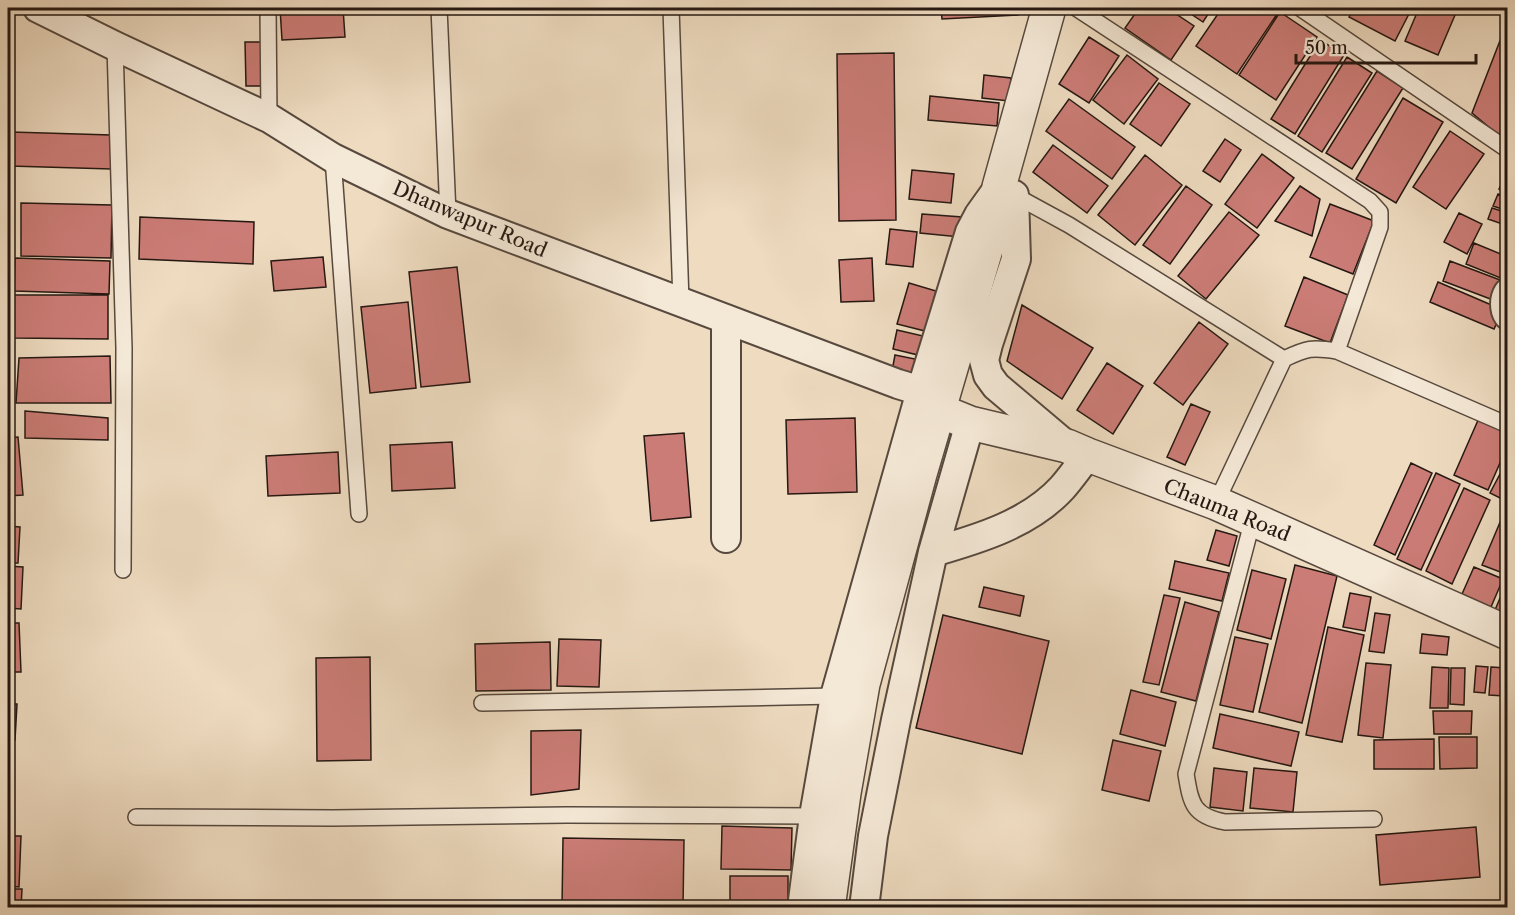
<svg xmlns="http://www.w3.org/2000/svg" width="1515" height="915" font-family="'Libre Caslon Text',serif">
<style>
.building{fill:#cb7c76;stroke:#251812;stroke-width:1.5}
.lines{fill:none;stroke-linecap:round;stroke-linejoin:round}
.service-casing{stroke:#57493e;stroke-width:18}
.minor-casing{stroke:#57493e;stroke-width:32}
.tertiary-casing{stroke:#57493e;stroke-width:36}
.service{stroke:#f4e8d6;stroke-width:15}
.minor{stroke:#f4e8d6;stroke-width:28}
.tertiary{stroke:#f4e8d6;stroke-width:33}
.labels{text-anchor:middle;stroke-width:6;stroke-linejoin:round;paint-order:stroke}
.street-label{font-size:20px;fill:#251812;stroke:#f4e8d6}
</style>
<rect width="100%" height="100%" fill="#eedbc0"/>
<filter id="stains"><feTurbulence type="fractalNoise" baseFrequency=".00333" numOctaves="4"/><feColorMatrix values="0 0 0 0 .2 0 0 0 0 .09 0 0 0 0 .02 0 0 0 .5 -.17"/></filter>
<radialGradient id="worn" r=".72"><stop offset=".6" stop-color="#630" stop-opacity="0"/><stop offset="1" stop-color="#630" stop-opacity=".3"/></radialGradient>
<!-- building -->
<path class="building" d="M280 8H343L345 37 282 40Z
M941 8H1018V15L942 19Z
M1139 8H1167L1194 26 1171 60 1125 28Z
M1182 8H1212L1203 22Z
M1222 8H1274L1279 11 1237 74 1196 46Z
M1355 8H1412L1395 41 1349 17Z
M1419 8H1458L1438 55 1405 41Z
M1280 12 1317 37 1276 100 1239 75Z
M1508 20V124L1502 138 1472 113Z
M1089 37 1119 56 1089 103 1059 84Z
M1320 40 1344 55 1295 134 1271 119Z
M245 42H265L266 86H246Z
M894 53 896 220 839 221 837 54Z
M1127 55 1158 79 1124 124 1093 100Z
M1347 57 1372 73 1322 152 1298 136Z
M1377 71 1403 88 1352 169 1326 153Z
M984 75 1011 78 1009 101 982 98Z
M1159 83 1190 104 1161 146 1130 124Z
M930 96 999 103 997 126 928 120Z
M1403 98 1443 122 1396 203 1356 179Z
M1069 99 1135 147 1112 179 1046 131Z
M1450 131 1484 154 1446 209 1413 187Z
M11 132 111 135V169L10 166Z
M1225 139 1241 150 1220 182 1203 171Z
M1053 145 1108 186 1087 213 1033 172Z
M1262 154 1294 178 1257 228 1225 204Z
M1145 155 1182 185 1135 245 1098 215Z
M912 170 954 174 951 203 909 199Z
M1507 171H1508V193L1499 189Z
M1186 186 1212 205 1170 264 1143 245Z
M1300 186 1320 199 1312 236 1275 221Z
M1498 194 1508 198V211L1493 206Z
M21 203 112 205 111 258 21 256Z
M1330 204 1374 221 1353 274 1310 257Z
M1492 208 1508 213V226L1488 219Z
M1229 212 1259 235 1206 299 1178 276Z
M1459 213 1482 224 1467 254 1444 242Z
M922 214 962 217 960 237 920 233Z
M140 217 254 222 253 264 139 259Z
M890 229 917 232 913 267 886 264Z
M1474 243 1508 257V281L1466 264Z
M323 257 326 287 274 291 271 261Z
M15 258 110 261 109 294 14 291Z
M872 258 874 301 841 302 839 260Z
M1450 261 1508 283 1501 303 1443 281Z
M457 267 470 382 421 387 409 272Z
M1304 277 1348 295 1330 343 1285 326Z
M1438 282 1503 310 1494 329 1430 302Z
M909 283 936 291 925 331 897 324Z
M14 295H108V339L14 338Z
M408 302 416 388 370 393 361 307Z
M1022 305 1093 348 1062 399 1007 361Z
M1199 322 1228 344 1183 405 1154 383Z
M897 330 923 336 918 355 893 349Z
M895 355 915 359 912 375 892 371Z
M110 356 111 403H16L19 358Z
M1107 363 1143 386 1113 434 1077 410Z
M8 372H12L14 405H8Z
M1191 404 1210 412 1185 465 1167 457Z
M25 411 108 418V440L25 438Z
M855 418 857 492 788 494 786 420Z
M1479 418 1508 431V445L1488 490 1454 475Z
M684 433 691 517 651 521 644 436Z
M18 437 23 495 8 496V438Z
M452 442 455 488 392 491 390 445Z
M338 452 340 493 268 496 266 456Z
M1508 459V502L1490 493Z
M1411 463 1432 473 1395 555 1374 545Z
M1436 473 1460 484 1421 570 1397 559Z
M1464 488 1490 500 1452 584 1426 571Z
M1501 520 1508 523V575L1482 565Z
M8 526 20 527 18 563H8Z
M1216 530 1237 536 1229 566 1207 560Z
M1175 561 1229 573 1222 601 1169 589Z
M1295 565 1337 576 1302 723 1259 712Z
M8 566 23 567 21 609 8 608Z
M1474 567 1503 579 1491 607 1462 594Z
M1252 570 1286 579 1271 639 1237 630Z
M1506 584 1508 585V614L1495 610Z
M984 587 1024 596 1020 616 979 607Z
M1350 593 1371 597 1365 631 1343 627Z
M1164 595 1180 598 1159 685 1143 682Z
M1185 602 1219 612 1196 701 1161 692Z
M1375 613 1390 615 1384 653 1369 651Z
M943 615 1049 641 1022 754 916 728Z
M8 623H19L21 672H8Z
M1328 627 1364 635 1342 742 1306 735Z
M1422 634 1449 637 1447 655 1420 653Z
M1235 637 1268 644 1253 712 1220 705Z
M559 639 601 640 599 687 557 686Z
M550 642 551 690 476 691 475 644Z
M370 657 371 760 317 761 316 658Z
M1366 663 1391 665 1383 738 1358 735Z
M1476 666 1488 667 1485 693 1474 692Z
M1432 667 1449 668 1448 708H1430Z
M1491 667 1506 668 1504 696 1489 695Z
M1451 668H1465L1464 705 1450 704Z
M1131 690 1176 702 1165 746 1120 734Z
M8 704H17L15 740H8Z
M1433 711H1472L1471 734H1434Z
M1220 714 1299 732 1291 766 1213 748Z
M581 730 579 789 531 795V731Z
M1439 737H1477V768L1440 769Z
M1434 739V769H1374V740Z
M1113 740 1161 751 1149 801 1102 790Z
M1214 768 1247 772 1243 811 1210 807Z
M1254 768 1297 772 1293 812 1250 808Z
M722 826 792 828 791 870 721 869Z
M1476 827 1480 877 1380 885 1376 835Z
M8 836H21L19 887 8 886Z
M563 838 684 840 683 908H562Z
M730 876H788V908H730Z
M8 889H22L21 908H8Z"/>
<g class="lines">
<defs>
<path id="service" d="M268 8 269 118
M439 8 448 214
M671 8 681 302
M1076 8 1370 201 1380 212V227L1337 351
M1300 8 1508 150
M115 46 124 348 123 570
M333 158 359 514
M1014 195 1069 225 1284 359
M1216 503 1284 359C1307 348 1312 347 1337 351L1508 425
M1253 519 1186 774C1191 804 1193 816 1225 822L1374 819
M482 703 835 696
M136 817 333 818 567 815 814 816"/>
<path id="minor" d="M38 8 115 46 269 118 333 158 448 214 898 384 921 391
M1014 195 1016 259 988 344 984 360 988 375 996 386 1067 446
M1508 293C1504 299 1504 309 1508 315
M726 319V538
M933 552C978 539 1029 524 1062 488 1071 478 1079 466 1088 455
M802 908 814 816 835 696 921 391 970 232 979 215 999 187
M864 908 873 836 896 720 933 552 970 423"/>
<path id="tertiary" d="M938 410 970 423 1067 446 1088 455 1216 503 1508 633
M828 908 844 793 863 684 920 474 996 215 998 208 999 187 1049 8"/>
</defs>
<!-- service casing -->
<use href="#service" class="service-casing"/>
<!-- minor casing -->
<use href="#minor" class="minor-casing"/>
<!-- tertiary casing -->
<use href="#tertiary" class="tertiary-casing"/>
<!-- service -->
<use href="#service" class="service"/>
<!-- minor -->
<use href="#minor" class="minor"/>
<!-- tertiary -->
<use href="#tertiary" class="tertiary"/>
</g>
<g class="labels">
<!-- street labels -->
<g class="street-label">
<text transform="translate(470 219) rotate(23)" y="7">Dhanwapur Road</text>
<text transform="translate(1227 510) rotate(22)" y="7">Chauma Road</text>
</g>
</g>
<!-- margin -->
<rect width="1515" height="915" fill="none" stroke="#eedbc0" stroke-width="30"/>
<rect x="9" y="9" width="1497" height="897" fill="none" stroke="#251812" stroke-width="3"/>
<rect x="15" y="15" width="1485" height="885" fill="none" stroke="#251812" stroke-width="1.5"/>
<!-- scale -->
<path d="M1296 54v9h180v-9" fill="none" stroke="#251812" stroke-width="3"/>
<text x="1305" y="54" font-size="18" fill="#251812" stroke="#f4e8d6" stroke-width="4.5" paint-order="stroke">50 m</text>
<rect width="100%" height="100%" filter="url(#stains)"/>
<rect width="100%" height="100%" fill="url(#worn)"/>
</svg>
